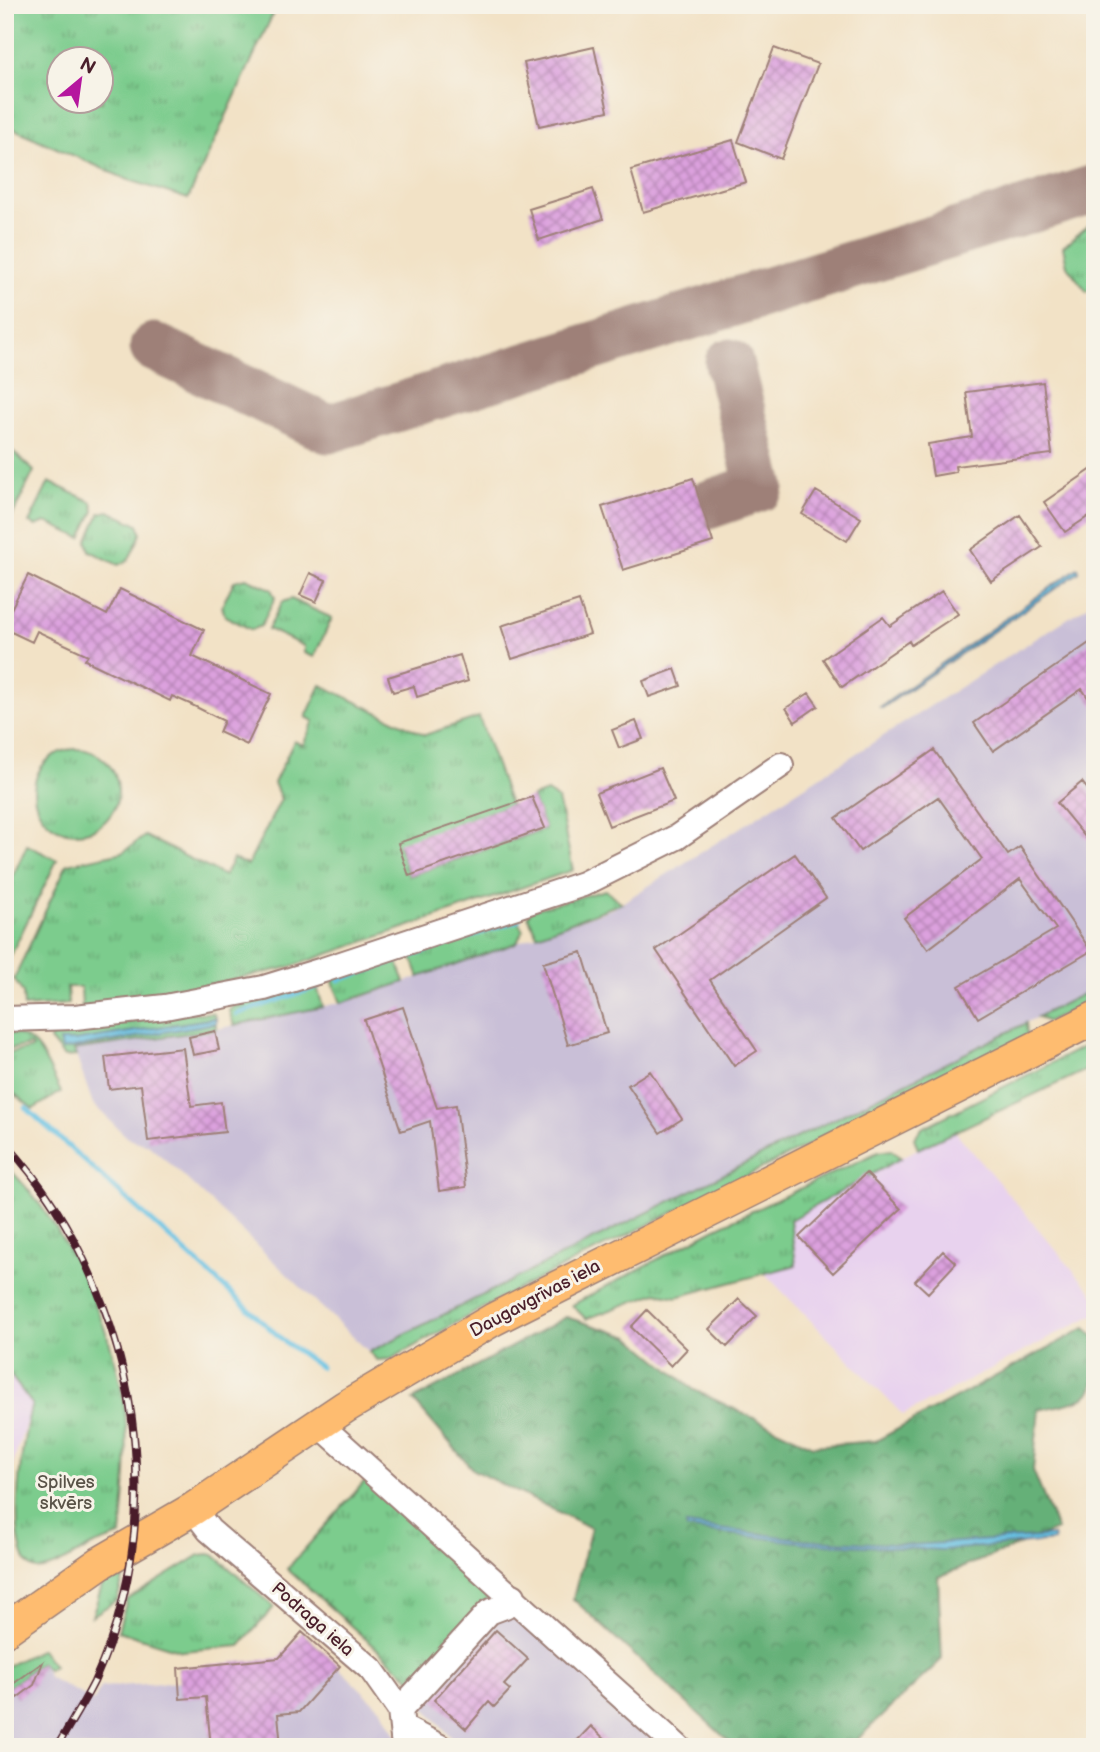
<svg xmlns="http://www.w3.org/2000/svg" width="1100" height="1752" font-family="'Balsamiq Sans',sans-serif">
<style>
.built{fill:#e8d2ee}
.industrial{fill:#c9bfd7}
.grass{fill:url(#grass-tufts);stroke:#63765c;stroke-width:2;fill-rule:evenodd}
.forest{fill:url(#forest-crowns);stroke:#586852;stroke-width:2}
.water{fill:#66c2e4;stroke:#587088;stroke-width:2}
.lines{fill:none;stroke-linecap:round;stroke-linejoin:round}
.stream{stroke:#66c2e4;stroke-width:5}
.taxiway{stroke:#9e8078;stroke-width:49}
.building{fill:url(#building-cross-hatch)}
.minor-casing{stroke:#9e8078;stroke-width:28}
.major-casing{stroke:#9e8078;stroke-width:35}
.minor{stroke:#fff;stroke-width:24}
.major{stroke:#febc70;stroke-width:32}
.rail-casing{stroke:#4a1f2b;stroke-width:8}
.rail{stroke:#f7f3e8;stroke-width:5;stroke-dasharray:16;stroke-linecap:butt}
.labels{text-anchor:middle;stroke-width:6;stroke-linejoin:round;paint-order:stroke}
.street-label{font-size:18px;fill:#4a1f2b;stroke:#f7f3e8}
.park-label{font-size:18px;fill:#595348;stroke:#f7f3e8}
</style>
<defs>
<pattern id="grass-tufts" width="24" height="20" patternUnits="userSpaceOnUse" patternTransform="scale(1.75)"><rect width="24" height="20" fill="#7ccc8d"/><path d="M3 7l-1-3M5 7V3M7 7l1-3M15 17l-1-3M17 17v-4M19 17l1-3" fill="none" stroke="#68a573"/></pattern>
<pattern id="forest-crowns" width="20" height="18" patternUnits="userSpaceOnUse" patternTransform="scale(1.75)"><rect width="20" height="18" fill="#65b078"/><path d="M2 6a3 3 0 1 1 6 0M12 15a3 3 0 1 1 6 0" fill="none" stroke="#558f63"/></pattern>
<pattern id="building-cross-hatch" width="8" height="8" patternUnits="userSpaceOnUse" patternTransform="scale(1.75)"><rect width="8" height="8" fill="#dca1de"/><path d="M0 0l8 8M0 8l8-8" fill="none" stroke="#b483b4"/></pattern>
</defs>
<rect width="100%" height="100%" fill="#f7f3e8"/>
<filter id="ink" filterUnits="userSpaceOnUse"><feTurbulence type="fractalNoise" baseFrequency=".0143" numOctaves="2"/><feDisplacementMap in="SourceGraphic" scale="14" xChannelSelector="R" yChannelSelector="G"/><feConvolveMatrix kernelMatrix="1 2 1 2 8 2 1 2 1" color-interpolation-filters="sRGB"/></filter>
<filter id="wash" filterUnits="userSpaceOnUse"><feTurbulence type="fractalNoise" baseFrequency=".00686" numOctaves="4" result="noise"/><feDisplacementMap in="SourceGraphic" scale="28" xChannelSelector="R" yChannelSelector="G"/><feGaussianBlur stdDeviation="1.57" result="paint"/><feColorMatrix in="noise" values="0 0 0 0 0 0 0 0 0 0 0 0 0 0 0 0 0 1.4 0 .05"/><feComposite in="paint" operator="in"/></filter>
<g filter="url(#wash)">
<rect width="100%" height="100%" fill="#f2e2c6"/>
<!-- built -->
<path class="built" d="M954 1130 1095 1296V1314L903 1415 736 1244Z
M5 1368 32 1404 5 1489Z"/>
<!-- industrial -->
<path class="industrial" d="M1095 601V988L489 1293 369 1352 175 1168 148 1145 129 1139 93 1104 74 1050 222 1028 357 999 614 908Z
M512 1605 663 1747H460L421 1703Z
M302 1632 382 1710 402 1747H5V1690L42 1662 48 1677 94 1701 101 1687 179 1682 178 1668 279 1658Z"/>
<!-- grass -->
<path class="grass" d="M5 5H277L188 199 126 179 5 125ZM60 60H102V102H60Z
M1095 220V287L1087 292 1067 266 1063 247Z
M5 444 34 471 5 531Z
M49 482 92 502 94 511 81 538 46 522 36 526 29 523Z
M109 511 138 525 141 534 128 561 118 565 90 551 87 541 100 513Z
M246 578 271 589 275 598 261 626 252 630 225 616 222 606 234 581Z
M291 599 332 618 314 657 304 653V646L268 629 282 602Z
M321 685 425 735 479 717 510 805 398 844 409 876 545 829 532 797 547 792 558 799 573 870 290 967 144 999 82 1008 81 987H67L68 1004 24 1007 23 993 14 979 67 864 123 852 145 836 224 876 233 859 248 865 281 799 274 783 294 741 303 745 314 721 306 717Z
M34 791a42 42 0 1 1 84 0a42 42 0 1 1-84 0Z
M27 845 57 860 5 967V893Z
M605 890 622 903 537 935 528 916 531 910Z
M515 914 523 930 517 943 419 977 411 956 413 948Z
M395 956 405 982 341 1003 333 982 335 974Z
M310 984 317 987 323 1007 234 1025 229 1011 233 1006Z
M1095 988V999L1048 1022 1037 1017Z
M186 1013H213L216 1018 74 1041H60L62 1049 216 1023V1029L74 1050 76 1056 64 1057 50 1040 52 1033 58 1029 96 1027Z
M1026 1023 1027 1037 510 1293 391 1359 377 1360 369 1352Z
M5 1033C40 1033 47 1066 61 1092L33 1109 5 1086V1054L32 1048 30 1045 5 1050Z
M1095 1041V1066L918 1149 914 1138 922 1128Z
M891 1150 901 1158 790 1220 796 1265 677 1297 656 1293 586 1319 572 1305 714 1229 878 1152Z
M5 1165C64 1220 116 1332 125 1412 129 1454 125 1494 121 1535 110 1540 97 1543 86 1549 72 1556 59 1566 43 1569 0 1578 22 1436 32 1404L5 1368Z
M366 1480 492 1594 413 1681 287 1569Z
M208 1554 214 1555 274 1607 240 1646 182 1651 118 1631 127 1600 200 1555Z
M126 1567 117 1600 92 1616 104 1580Z
M41 1649 54 1666 48 1670 41 1663 5 1690V1667Z"/>
<!-- forest -->
<path class="forest" d="M566 1317 630 1337 694 1390 813 1446 876 1441 1085 1328 1095 1337C1095 1400 1100 1397 1039 1410L1033 1470 1057 1530 938 1577 942 1659 849 1747H735L573 1599 591 1528 473 1470 413 1400Z"/>
<!-- water -->
<path class="water" d="M1078 568 1079 572 882 708 880 707Z
M216 1018V1023L62 1050 59 1041H74Z
M686 1525 809 1540 912 1545 1053 1536 1054 1541 943 1550 808 1543 687 1529Z"/>
<g class="lines">
<!-- stream -->
<path class="stream" d="M339 980 519 920
M237 1014 317 987
M26 1108 285 1342 320 1367"/>
<!-- taxiway -->
<path class="taxiway" d="M154 347 328 429 1095 189
M702 507 760 487 729 363"/>
</g>
<g id="blocks">
<!-- building -->
<path class="building" d="M594 47 608 111 539 126 524 63Z
M774 48 818 64 781 159 738 142Z
M733 140 746 182 643 212 631 170Z
M593 189 603 219 539 240 529 209Z
M1043 382 1052 454 955 466 956 472 933 476 928 444 972 437 966 392Z
M1095 467V512L1065 532 1044 502Z
M693 478 713 542 623 570 602 507Z
M816 491 861 518 847 541 802 514Z
M1020 515 1042 547 991 581 970 550Z
M310 573 326 580 316 602 300 595Z
M28 575 107 615 120 589 204 630 192 656 271 694 247 745 219 732 224 721 190 704 172 696 170 701 85 660 88 655 37 631 32 642 5 629V621Z
M942 591 958 614 911 645 909 641 842 687 823 659 883 617 890 626Z
M579 601 590 634 512 659 501 626Z
M1095 639V708L1082 689 993 751 974 723Z
M460 655 468 681 417 697 414 686 393 692 388 677Z
M675 669 681 686 649 697 643 681Z
M809 693 818 706 795 722 786 708Z
M636 721 643 739 619 748 612 730Z
M934 750 1008 855 1020 847 1091 951 978 1018 959 986 1056 929 1020 879 928 949 904 918 982 859 938 797 860 851 836 818Z
M660 768 674 801 609 826 596 793Z
M1082 782 1095 799V849L1057 803Z
M532 797 545 828 409 876 398 843Z
M795 854 826 898 710 980 757 1051 734 1066 656 950Z
M582 952 607 1033 568 1045 543 963Z
M403 1007 437 1108 456 1105 466 1187 439 1191 430 1121 401 1131 364 1020Z
M215 1031 219 1050 193 1055 189 1037Z
M183 1048 191 1106 221 1102 225 1132 148 1141 141 1085 109 1089 105 1057Z
M650 1071 682 1119 660 1133 628 1085Z
M866 1173 901 1209 833 1273 799 1237Z
M943 1251 956 1263 928 1293 915 1281Z
M739 1299 757 1316 727 1347 709 1329Z
M647 1310 687 1349 671 1366 631 1327Z
M496 1630 528 1659 504 1685 510 1690 494 1707 489 1702 466 1729 434 1700Z
M302 1632 340 1666 299 1712 278 1714 281 1747H211L206 1697 180 1699 178 1668 279 1658Z
M43 1662 34 1685 17 1698 9 1687Z
M591 1726 613 1747H571Z"/>
</g>
</g>
<g filter="url(#ink)">
<use href="#blocks" fill-opacity="0" stroke="#9e8078" stroke-width="2"/>
<g class="lines">
<defs>
<path id="minor" d="M5 1019 75 1017 165 1007 264 988 323 970 583 884 677 837 781 765
M319 1424 678 1747
M193 1509 209 1530 371 1669 400 1710 404 1747
M400 1710 489 1612 505 1606 513 1596
M403 1728 440 1747"/>
<path id="major" d="M5 1630 100 1563 193 1509 345 1407 494 1319 1095 1018"/>
</defs>
<!-- minor casing -->
<use href="#minor" class="minor-casing"/>
<!-- major casing -->
<use href="#major" class="major-casing"/>
<!-- minor -->
<use href="#minor" class="minor"/>
<!-- major -->
<use href="#major" class="major"/>
<defs>
<path id="rail" d="M5 1143C49 1190 81 1246 103 1305 149 1428 149 1561 94 1682 83 1704 69 1725 57 1747"/>
</defs>
<!-- rail casing -->
<use href="#rail" class="rail-casing"/>
<!-- rail -->
<use href="#rail" class="rail"/>
</g>
</g>
<g class="labels">
<!-- street labels -->
<g class="street-label">
<text transform="translate(535 1298) rotate(-28)" y="6">Daugavgrīvas iela</text>
<text transform="translate(313 1619) rotate(41)" y="6">Podraga iela</text>
</g>
<!-- park labels -->
<g class="park-label">
<text x="66" y="1488">Spilves<tspan x="66" dy="21">skvērs</tspan></text>
</g>
</g>
<!-- margin -->
<rect width="1100" height="1752" fill="none" stroke="#f7f3e8" stroke-width="28"/>
<!-- north arrow -->
<g transform="translate(80 80) rotate(29)"><circle r="33" fill="#f7f3e8" stroke="#b29e9c" stroke-width="2"/>
<path d="M0-5L12 26L0 18L-12 26Z" fill="#b5179e"/>
<text y="-10" font-size="19" font-weight="bold" text-anchor="middle" fill="#4a1f2b">N</text>
</g>
</svg>
